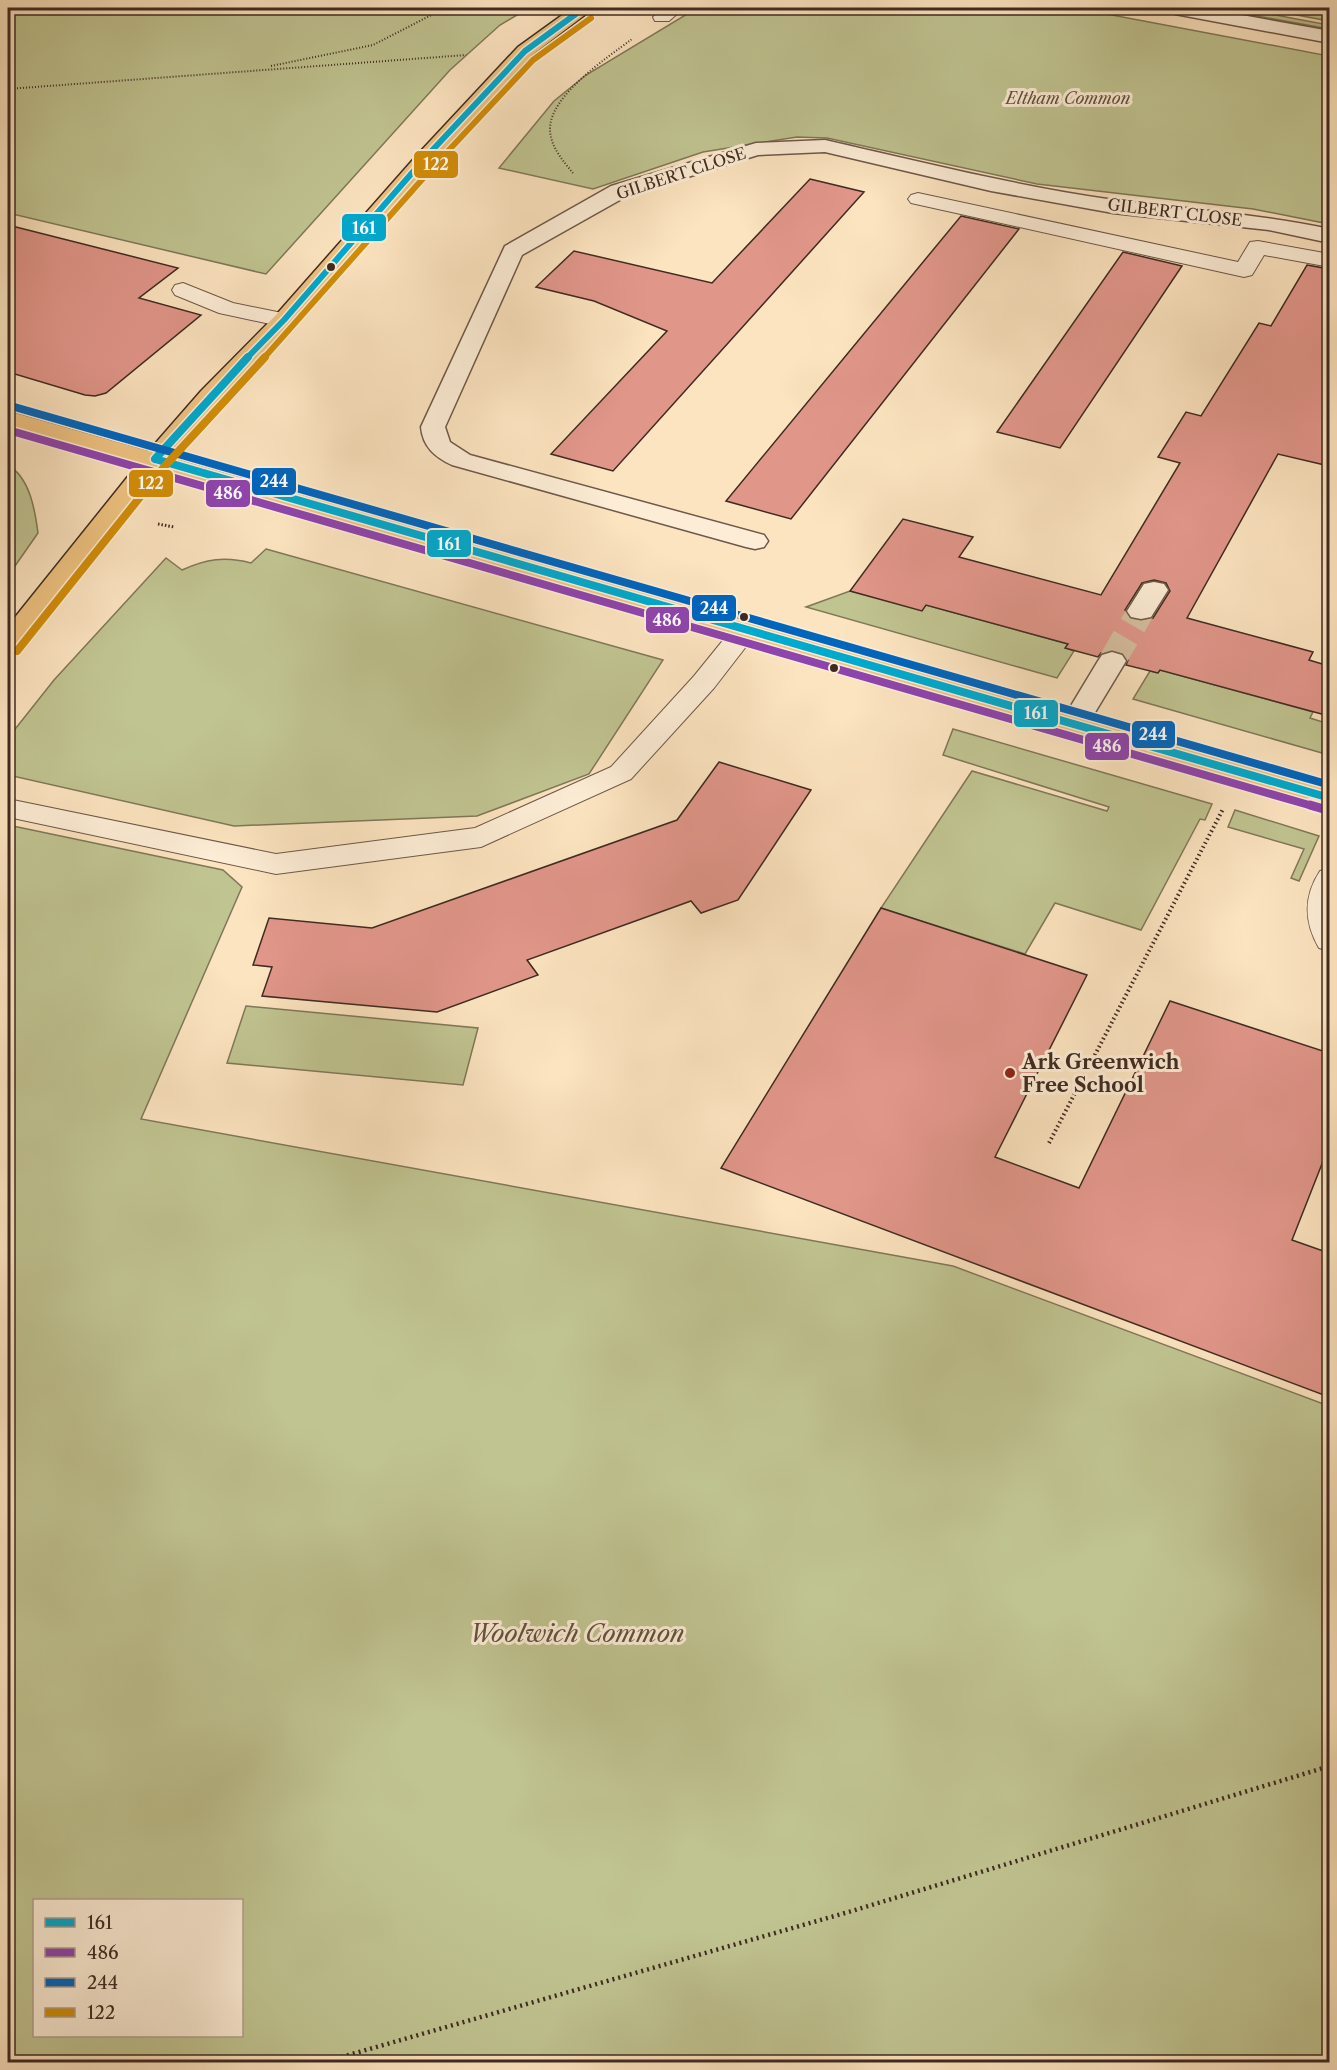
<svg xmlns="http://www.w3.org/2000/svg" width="1337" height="2070" font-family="'Libre Caslon Text',serif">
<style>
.green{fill:#c0c491;stroke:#807759;stroke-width:1.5;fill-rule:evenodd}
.building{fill:#e1968a;stroke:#3f2a21;stroke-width:1.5;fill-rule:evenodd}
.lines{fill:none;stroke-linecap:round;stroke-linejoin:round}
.minor-tunnel{stroke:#d6bfa0;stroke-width:27;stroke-dasharray:27 14;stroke-linecap:butt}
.service-casing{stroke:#6e5849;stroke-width:2}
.minor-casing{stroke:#6e5849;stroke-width:3}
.tertiary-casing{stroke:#6e5849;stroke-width:3}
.primary-casing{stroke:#3f2a21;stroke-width:3}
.trunk-casing{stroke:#3f2a21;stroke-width:3}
.path-far3{stroke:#3f2a21;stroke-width:2;stroke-dasharray:1 2;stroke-linecap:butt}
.path-far2{stroke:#3f2a21;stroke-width:3;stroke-dasharray:1.5 2;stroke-linecap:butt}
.path-far1{stroke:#3f2a21;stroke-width:4;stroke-dasharray:1.5 3;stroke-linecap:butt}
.path{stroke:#3f2a21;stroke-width:4.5;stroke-dasharray:2 4;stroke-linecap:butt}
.service{fill:#fdedd6;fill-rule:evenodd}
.minor{fill:#fdedd6;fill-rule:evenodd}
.tertiary{fill:#fdedd6;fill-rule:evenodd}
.primary{fill:#eec280;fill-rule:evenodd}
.trunk{fill:#eec280;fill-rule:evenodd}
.bus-1-far1-casing{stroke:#fdedd6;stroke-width:9}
.bus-1-casing{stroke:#fdedd6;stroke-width:11}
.bus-2-far1-casing{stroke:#fdedd6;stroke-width:11}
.bus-2-casing{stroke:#fdedd6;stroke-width:14}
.bus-3-casing{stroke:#fdedd6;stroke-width:11}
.bus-4-far1-casing{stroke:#fdedd6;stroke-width:9}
.bus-4-casing{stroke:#fdedd6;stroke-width:11}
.bus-1-far1{stroke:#00a9ce;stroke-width:6}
.bus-1{stroke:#00a9ce;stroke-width:8}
.bus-2-far1{stroke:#8e44ad;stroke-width:8}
.bus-2{stroke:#8e44ad;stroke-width:9}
.bus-3{stroke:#0065bd;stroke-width:8}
.bus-4-far1{stroke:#d28d07;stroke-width:6}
.bus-4{stroke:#d28d07;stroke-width:8}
.bus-dot{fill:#3f2a21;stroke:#fdedd6;stroke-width:2}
.poi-dot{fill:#8f2418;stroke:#fdedd6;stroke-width:2}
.labels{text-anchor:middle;stroke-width:6;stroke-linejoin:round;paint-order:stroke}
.far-park-label{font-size:16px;font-style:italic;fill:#5f503d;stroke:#fdedd6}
.far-street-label{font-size:16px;fill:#3f2a21;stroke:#fdedd6}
.poi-label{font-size:20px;font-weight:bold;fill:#3f2a21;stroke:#fdedd6;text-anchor:start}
.near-park-label{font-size:24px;font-style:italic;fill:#5f503d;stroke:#fdedd6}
.line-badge{stroke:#fdedd6;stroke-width:2}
.badge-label{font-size:16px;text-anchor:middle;font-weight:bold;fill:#fff}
</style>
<rect width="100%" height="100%" fill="#fce4c0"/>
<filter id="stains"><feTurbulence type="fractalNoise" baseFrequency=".00333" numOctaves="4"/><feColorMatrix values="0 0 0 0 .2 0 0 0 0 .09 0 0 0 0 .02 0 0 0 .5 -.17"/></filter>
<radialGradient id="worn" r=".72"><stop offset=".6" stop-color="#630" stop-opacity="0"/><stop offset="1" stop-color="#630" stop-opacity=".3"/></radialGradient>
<!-- green -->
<path class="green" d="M8 8H529L500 25 450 70 266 274 8 213Z
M697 8H1075L1329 56V224L1253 209 1037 184 827 138 797 137 703 152 593 189 499 168 554 101 586 75Z
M1213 8H1238L1329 25V29Z
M1259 8H1329V21Z
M8 465C30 478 35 510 38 533L8 576Z
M266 549 663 660 589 774 477 816 234 826 8 775V738L54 680 166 558 182 570C206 559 225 556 251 563Z
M850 591 926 605 1068 644 1066 648 1074 651 1057 678 806 607Z
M1160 670 1313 712 1310 718 1329 724V755L1133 699 1150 671 1157 673Z
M953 729 1212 804 1205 820 1200 819 1141 930 1055 903 1025 954 881 908 972 771 1107 811 1109 807 943 755Z
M1235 810 1319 836 1299 881 1291 878 1304 849 1228 827Z
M8 825 223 870 242 887 141 1119 953 1266 1329 1406V2062H8ZM34 1900H242V2036H34Z
M246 1006 478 1028 463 1085 227 1063Z"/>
<!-- building -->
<path class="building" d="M810 179 864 192 613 471 551 454 667 331 594 301 536 287 574 251 712 283Z
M961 216 1019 229 791 519 726 501Z
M8 225 178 268 139 298 201 315 106 393 95 396 85 395 8 372Z
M1123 252 1182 266 1060 448 997 432Z
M1307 265 1329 269V466L1278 454 1187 618 1313 652 1309 660 1329 666V716L1160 670 1158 673 1126 665 1128 660 1124 654 1113 650 1101 653 1098 657 1065 648 1068 644 926 605 922 611 850 591 903 519 973 537 959 557 1101 595 1180 463 1158 457 1186 412 1201 416 1259 323 1271 326ZM1154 580 1166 583 1170 591 1153 618 1141 621 1131 619 1125 610 1142 583Z
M719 762 811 790 738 900 701 913 691 901 527 960 538 975 437 1012 262 996 272 967 253 965 269 918 372 928 677 820Z
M881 908 1087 975 995 1157 1079 1188 1170 1001 1329 1053V1146L1292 1240 1329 1253V1397L721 1168Z"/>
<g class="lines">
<!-- minor-tunnel -->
<path class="minor-tunnel" d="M1112 661 1141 611"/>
<defs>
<path id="service" d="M664 8H684L669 21H655L653 17Z
M918 193 1238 262 1250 242 1258 241 1330 254V267L1264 255 1252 275 1244 277 911 203 908 199 911 195Z
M183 283 233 303 292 315 295 320 292 325 284 327 219 313 175 295 172 290 175 285Z
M746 621 755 623 759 629 755 635 714 688 631 779 481 847 276 874 8 817V799L276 854 475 828 611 767 694 676 737 623Z
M1330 868V951L1319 948C1304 922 1303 897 1320 871Z"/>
<path id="minor" d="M825 140C921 162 1016 186 1114 200 1186 209 1258 214 1330 229V243L1269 230 1113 213 991 191 825 152 758 155 627 196 522 255 445 427 450 442 470 455 764 535 768 541 764 547 755 549 746 547 452 465C435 457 423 447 421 427L505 246 611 186 756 143Z
M1154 582 1164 584 1168 590 1151 617 1141 619 1131 617 1127 611 1144 584Z
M1112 652 1122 655 1126 661 1088 724 1084 730 1074 733 1064 730 1060 724 1098 661 1102 655Z"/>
<path id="tertiary" d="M1165 8H1203L1330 31V43L1175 14Z"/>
<path id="primary" d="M8 411 1330 788V808L8 426Z"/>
<path id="trunk" d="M572 8H594L532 55 432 162 292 325 219 401 164 464 18 650 8 652V626L146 454 201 391 276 315 418 154 518 47Z"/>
</defs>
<!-- service casing -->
<use href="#service" class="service-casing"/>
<!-- minor casing -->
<use href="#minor" class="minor-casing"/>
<!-- tertiary casing -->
<use href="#tertiary" class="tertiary-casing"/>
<!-- primary casing -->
<use href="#primary" class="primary-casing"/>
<!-- trunk casing -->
<use href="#trunk" class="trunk-casing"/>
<!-- path-far3 -->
<path class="path-far3" d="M271 66 373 45 445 8
M8 89 466 55
M573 173C563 161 550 146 550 129 550 95 607 58 632 39"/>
<!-- path-far2 -->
<path class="path-far2" d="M158 524 174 527"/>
<!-- path-far1 -->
<path class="path-far1" d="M1049 1143 1223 809"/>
<!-- path -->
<path class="path" d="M324 2062 852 1911 1330 1766"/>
<!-- service -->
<use href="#service" class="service"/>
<!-- minor -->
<use href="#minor" class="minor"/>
<!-- tertiary -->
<use href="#tertiary" class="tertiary"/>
<!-- primary -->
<use href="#primary" class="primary"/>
<!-- trunk -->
<use href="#trunk" class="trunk"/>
<defs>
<path id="bus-1-far1" d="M246 359 284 320 425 158 525 51 584 8"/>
<path id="bus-1" d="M155 459 1330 798
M155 459 248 357"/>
<path id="bus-2-far1" d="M8 430 1316 807"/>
<path id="bus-2" d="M1310 805 1327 810"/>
<path id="bus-3" d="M11 406 1330 785"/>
<path id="bus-4-far1" d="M263 359 434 166 533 60 591 18"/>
<path id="bus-4" d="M17 651 164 467 265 357"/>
</defs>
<!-- bus-1-far1 casing -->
<use href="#bus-1-far1" class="bus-1-far1-casing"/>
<!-- bus-1 casing -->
<use href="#bus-1" class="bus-1-casing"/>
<!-- bus-2-far1 casing -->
<use href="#bus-2-far1" class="bus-2-far1-casing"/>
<!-- bus-2 casing -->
<use href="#bus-2" class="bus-2-casing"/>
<!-- bus-3 casing -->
<use href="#bus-3" class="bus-3-casing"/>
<!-- bus-4-far1 casing -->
<use href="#bus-4-far1" class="bus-4-far1-casing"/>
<!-- bus-4 casing -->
<use href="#bus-4" class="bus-4-casing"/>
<!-- bus-1-far1 -->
<use href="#bus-1-far1" class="bus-1-far1"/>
<!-- bus-1 -->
<use href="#bus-1" class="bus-1"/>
<!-- bus-2-far1 -->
<use href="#bus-2-far1" class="bus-2-far1"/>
<!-- bus-2 -->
<use href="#bus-2" class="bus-2"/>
<!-- bus-3 -->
<use href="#bus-3" class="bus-3"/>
<!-- bus-4-far1 -->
<use href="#bus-4-far1" class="bus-4-far1"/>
<!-- bus-4 -->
<use href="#bus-4" class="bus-4"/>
</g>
<!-- markers -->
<g class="bus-dot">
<circle cx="331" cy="267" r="5"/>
<circle cx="744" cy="617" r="5"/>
<circle cx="834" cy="668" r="5"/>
</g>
<circle class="poi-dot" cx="1010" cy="1073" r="6"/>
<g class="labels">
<!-- far-park labels -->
<g class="far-park-label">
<text x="1068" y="104">Eltham Common</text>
</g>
<!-- far-street labels -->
<g class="far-street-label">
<text transform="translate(681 173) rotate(-18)" y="6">GILBERT CLOSE</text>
<text transform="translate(1175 212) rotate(7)" y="6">GILBERT CLOSE</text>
</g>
<!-- poi labels -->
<g class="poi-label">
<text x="1022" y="1069">Ark Greenwich<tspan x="1022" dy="23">Free School</tspan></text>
</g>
<!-- near-park labels -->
<g class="near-park-label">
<text x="577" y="1642">Woolwich Common</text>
</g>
</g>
<g class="line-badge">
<rect x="413" y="150" width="46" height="29" rx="6" fill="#d28d07"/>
<rect x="341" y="213" width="46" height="29" rx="6" fill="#00a9ce"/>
<rect x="251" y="467" width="46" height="29" rx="6" fill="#0065bd"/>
<rect x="128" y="469" width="46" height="29" rx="6" fill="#d28d07"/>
<rect x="205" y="479" width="46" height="29" rx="6" fill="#8e44ad"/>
<rect x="426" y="529" width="46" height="29" rx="6" fill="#00a9ce"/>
<rect x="691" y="594" width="46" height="28" rx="6" fill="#0065bd"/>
<rect x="645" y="606" width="45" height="28" rx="6" fill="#8e44ad"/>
<rect x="1013" y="699" width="46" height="29" rx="6" fill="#00a9ce"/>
<rect x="1131" y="720" width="45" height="29" rx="6" fill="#0065bd"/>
<rect x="1084" y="732" width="46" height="29" rx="6" fill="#8e44ad"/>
</g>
<g class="badge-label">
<text x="436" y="170">122</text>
<text x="364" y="234">161</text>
<text x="274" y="487">244</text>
<text x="151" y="489">122</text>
<text x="228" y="499">486</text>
<text x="449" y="550">161</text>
<text x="714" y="614">244</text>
<text x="667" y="626">486</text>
<text x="1036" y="719">161</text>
<text x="1153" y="740">244</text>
<text x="1107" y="752">486</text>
</g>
<!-- margin -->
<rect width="1337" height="2070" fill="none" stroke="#fce4c0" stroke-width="30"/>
<rect x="9" y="9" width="1319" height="2052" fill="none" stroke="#3f2a21" stroke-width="3"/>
<rect x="15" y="15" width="1307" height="2040" fill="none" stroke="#3f2a21" stroke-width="1.5"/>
<!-- legend -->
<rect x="33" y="1899" width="210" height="138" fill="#fdedd6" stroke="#b19f8e" stroke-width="1.5"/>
<rect x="45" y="1918" width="30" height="9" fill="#00a9ce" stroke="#b19f8e" stroke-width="1.5"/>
<text x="87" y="1929" font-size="18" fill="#3f2a21">161</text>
<rect x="45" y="1948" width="30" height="9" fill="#8e44ad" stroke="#b19f8e" stroke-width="1.5"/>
<text x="87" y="1959" font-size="18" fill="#3f2a21">486</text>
<rect x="45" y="1978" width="30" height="9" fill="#0065bd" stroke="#b19f8e" stroke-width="1.5"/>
<text x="87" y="1989" font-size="18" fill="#3f2a21">244</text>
<rect x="45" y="2008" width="30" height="9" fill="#d28d07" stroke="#b19f8e" stroke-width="1.5"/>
<text x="87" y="2019" font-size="18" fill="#3f2a21">122</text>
<rect width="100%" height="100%" filter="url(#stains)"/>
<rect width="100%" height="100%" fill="url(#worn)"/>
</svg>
